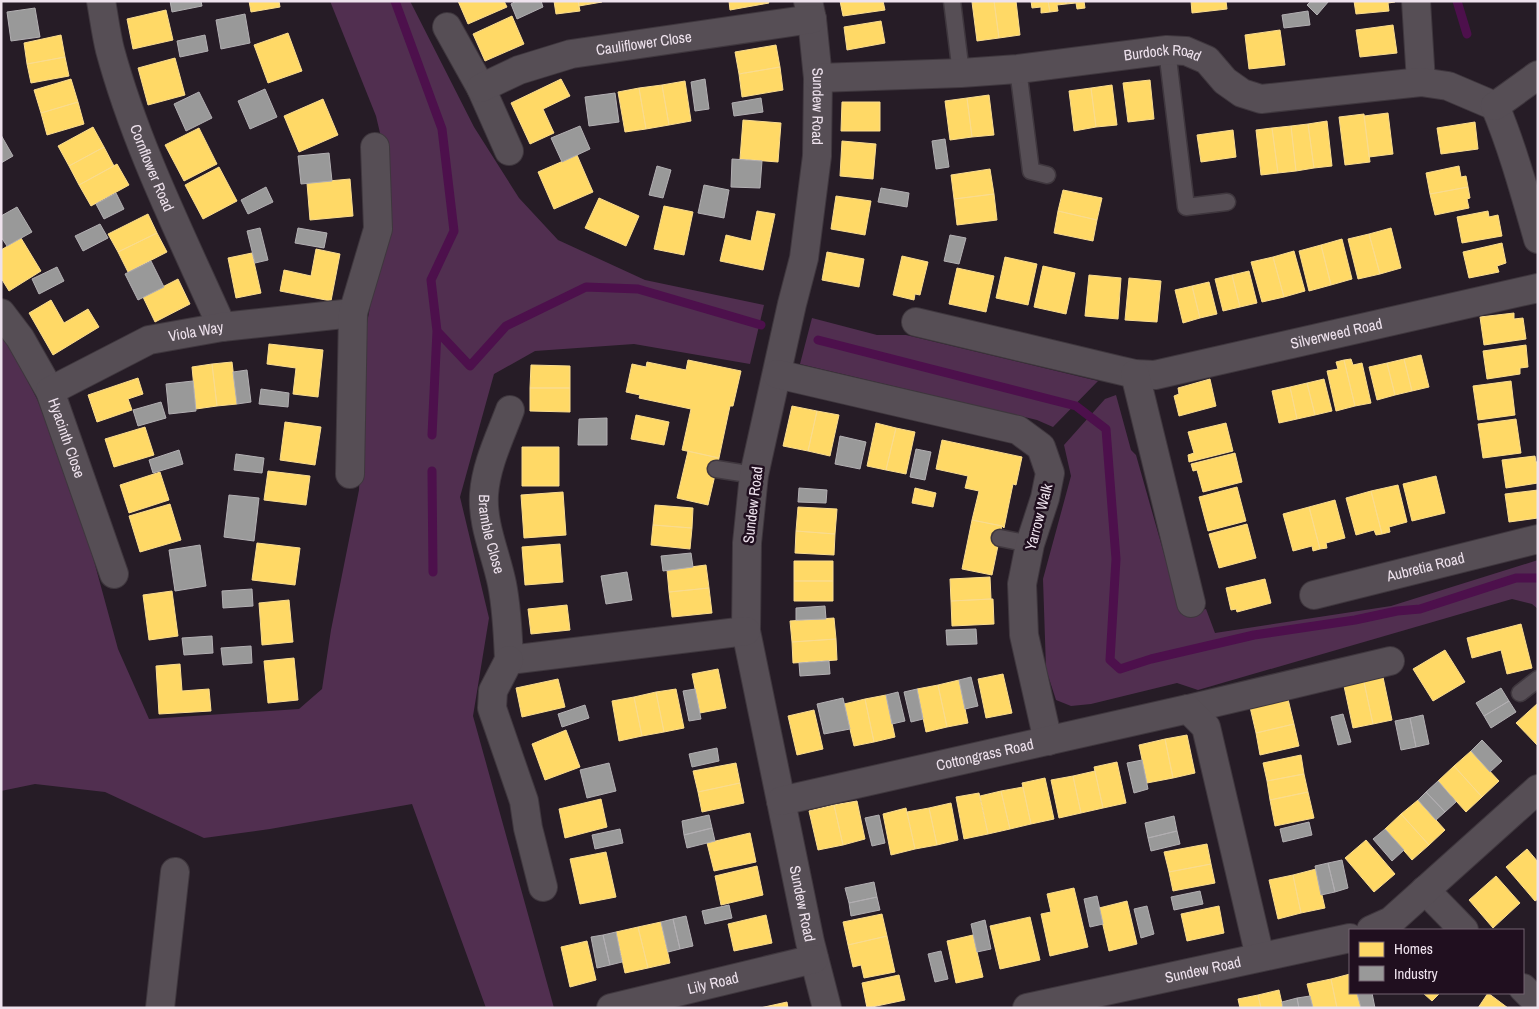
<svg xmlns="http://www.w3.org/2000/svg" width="1539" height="1009" font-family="'Archivo Narrow',sans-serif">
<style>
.green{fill:#512f50}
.homes{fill:#ffd966;stroke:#fadc8e}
.industry{fill:#999;stroke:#b2afb2}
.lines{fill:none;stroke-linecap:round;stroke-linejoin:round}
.stream{stroke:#4d104c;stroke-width:9}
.lane-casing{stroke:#3f373e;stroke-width:19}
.street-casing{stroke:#3f373e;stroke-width:30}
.lane{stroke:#564e55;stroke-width:16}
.street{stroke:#564e55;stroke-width:28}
.labels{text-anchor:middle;stroke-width:5;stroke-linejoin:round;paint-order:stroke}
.street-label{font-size:15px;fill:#eee2ed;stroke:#200f1f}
</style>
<rect width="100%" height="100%" fill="#261c26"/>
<!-- green -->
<path class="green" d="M330 1H410L474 127 519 198 558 240 645 280 764 305 750 364 634 344 535 351 494 374 460 497 489 618 473 716 554 1008H486L412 804 270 829 204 838 105 792 35 784 1 791V334L7 342 37 399 66 472 88 539 118 649 149 719 299 709 322 689 331 630 359 490 367 323 375 281 388 167 376 116Z
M812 318 877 335H906L1098 381 1053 427 1037 420 800 364Z
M1116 395 1131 450 1136 455 1181 614 1206 609 1215 633 1391 606 1538 560V609L1532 604 1512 599 1198 690 1177 683 1091 704 1071 706 1056 700 1046 669 1043 579 1071 476 1064 445 1105 399Z"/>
<!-- homes -->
<path class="homes" d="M249 1H279L280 7 251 12Z
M458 1H504L507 7 468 24Z
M554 1H578L580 11 556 14Z
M578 1H602V2L579 6Z
M729 1H768L769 3 730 10Z
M840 1H883L885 10 843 16Z
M994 1 999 38 977 41 972 2Z
M994 1H1016L1020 35 999 38Z
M1031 1H1048L1050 12 1041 13V7L1032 8Z
M1048 1H1066V4L1057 5 1058 11 1050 12Z
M1066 1H1084L1085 8 1077 9 1076 3 1066 4Z
M1191 1H1226L1227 9 1192 13Z
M1354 1H1395V2L1388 3 1389 11 1356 14Z
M166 10 173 40 133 49 127 19Z
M512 16 524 44 485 61 473 34Z
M881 21 885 43 847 50 844 27Z
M1393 25 1397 53 1360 57 1356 30Z
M1280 30 1285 65 1249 69 1245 35Z
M288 33 302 71 268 83 254 45Z
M61 35 65 57 27 64 24 43Z
M776 45 780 67 739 74 735 52Z
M65 57 69 76 31 83 27 64Z
M175 58 185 95 148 105 138 68Z
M780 67 783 90 742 97 739 74Z
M71 79 78 102 41 113 34 90Z
M561 79 570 96 543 109 554 133 530 144 511 103Z
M1150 80 1154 119 1128 122 1123 83Z
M685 81 691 121 669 125 662 85Z
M662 85 669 125 646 129 639 88Z
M1112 85 1117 125 1096 127 1091 88Z
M639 88 646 129 625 132 618 92Z
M1091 88 1096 127 1074 131 1069 91Z
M989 95 994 135 972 137 967 98Z
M967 98 972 137 950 140 945 101Z
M323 99 338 135 299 152 284 116Z
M78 102 84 124 47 135 41 113Z
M842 102H880V131H841Z
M1388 113 1393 154 1369 157 1364 116Z
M1364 114 1370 162 1345 165 1339 117Z
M743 120 781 123 778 162 740 159Z
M1327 121 1332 166 1314 168 1308 124Z
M1475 122 1478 149 1441 154 1437 128Z
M1308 124 1314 168 1296 171 1291 126Z
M1291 126 1296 171 1278 173 1272 128Z
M93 127 104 147 69 166 58 146Z
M199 128 217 164 184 181 165 145Z
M1272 128 1278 173 1261 175 1256 130Z
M1233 130 1236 157 1201 162 1197 135Z
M842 141 876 144 873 179 840 176Z
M104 147 114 166 79 185 69 166Z
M577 155 593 192 554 209 538 172Z
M117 164 129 185 91 206 79 185Z
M1459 166 1461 177 1466 176 1468 187 1430 194 1426 173Z
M219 167 237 201 203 219 185 185Z
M990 169 994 194 954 199 951 175Z
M350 179 353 216 310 220 307 183Z
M1468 187 1470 198 1467 199 1469 208 1435 215 1430 194Z
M1063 190 1102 198 1097 220 1058 211Z
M994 194 997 220 957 225 954 199Z
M836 196 871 201 865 235 831 229Z
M599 198 639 216 626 246 585 228Z
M664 206 693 212 684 255 654 249Z
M757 211 775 214 763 270 720 261 726 235 751 241Z
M1058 211 1097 220 1093 241 1054 233Z
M1488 211 1489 217 1498 215 1502 236 1462 243 1457 217Z
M148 214 157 233 118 252 108 234Z
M1391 228 1401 268 1380 274 1369 234Z
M157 233 167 252 128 272 118 252Z
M1369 234 1380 274 1358 279 1348 239Z
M21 238 41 271 9 291 1 278V250Z
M1342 239 1352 279 1331 285 1321 245Z
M1502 243 1506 263 1497 266 1499 272 1469 278 1463 252Z
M1321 245 1331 285 1309 291 1299 251Z
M316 249 340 254 331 301 280 291 284 270 311 276Z
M1294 251 1305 291 1284 297 1273 257Z
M827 252 864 259 859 287 822 280Z
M252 253 261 293 236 298 228 258Z
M902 256 928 262 920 295 915 294 914 300 893 295Z
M1005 257 1037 264 1028 305 996 298Z
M1273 257 1284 297 1262 302 1251 262Z
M1043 266 1075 273 1066 314 1034 307Z
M957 268 994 276 986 312 949 304Z
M1249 271 1257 303 1240 307 1232 275Z
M1089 275 1121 278 1118 319 1085 316Z
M1232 275 1240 307 1223 311 1215 279Z
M1129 278 1161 281 1157 322 1125 320Z
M178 279 190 304 155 322 143 297Z
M1209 282 1217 314 1200 318 1192 286Z
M1192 286 1200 318 1183 323 1175 290Z
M51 300 64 323 88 309 99 327 53 355 29 313Z
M1514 313V319L1523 318 1526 339 1484 345 1480 317Z
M269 344 323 350 318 397 293 394 296 368 267 364Z
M1526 345 1528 367 1520 368V374L1487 379 1483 351Z
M1421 355 1429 387 1412 391 1404 359Z
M1351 359 1353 365 1362 363 1371 403 1355 406 1344 360Z
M1404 359 1412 391 1395 395 1387 363Z
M688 360 741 371 733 406H730L719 458 682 450 691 409 639 398 640 395 626 392 632 364 646 367 647 362 686 370Z
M1344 360 1355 406 1336 411 1327 371 1338 369 1336 362Z
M232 362 237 404 217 406 212 364Z
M1387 363 1395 395 1377 400 1369 367Z
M212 364 217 406 196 409 192 367Z
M531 365 570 366V388H530Z
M138 378 143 394 128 399 132 410 97 422 88 395Z
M1210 379 1216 406 1179 416 1174 396 1179 394 1178 388Z
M1324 379 1332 411 1315 415 1307 383Z
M1511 381 1515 415 1478 420 1473 386Z
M1307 383 1315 415 1297 419 1290 387Z
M1290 387 1297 419 1279 423 1272 391Z
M530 388H570V412L530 411Z
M792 406 817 411 808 451 783 446Z
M817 411 839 415 830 456 808 451Z
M636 415 669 422 664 445 631 439Z
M1516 419 1521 453 1483 458 1478 424Z
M285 422 321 427 315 465 280 460Z
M876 423 896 428 886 470 867 466Z
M1226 423 1233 451 1189 462 1188 455 1194 453 1188 432Z
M145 427 154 455 114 467 105 439Z
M896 428 915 432 906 474 886 470Z
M942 440 1022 457 1016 485 1013 484 1004 528 1002 526 972 520 979 491 965 488 968 476 936 469Z
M522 447H559V486H522Z
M688 451 719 458 708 505 677 498Z
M1235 453 1242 482 1203 492 1197 470 1193 471 1191 464Z
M1535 456 1536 462H1538V483L1506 488 1502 460Z
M268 471 310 476 306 505 264 500Z
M160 472 169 500 129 513 120 485Z
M1436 476 1445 513 1412 521 1403 484Z
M1398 485 1407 522 1389 527 1390 532 1382 534 1371 491Z
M1237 487 1246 521 1208 531 1199 497Z
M915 488 936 493 933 507 912 503Z
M1538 490V518L1509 522 1505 494Z
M1371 491 1382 534 1376 535 1374 530 1356 535 1346 498Z
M563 492 566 535 524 538 521 495Z
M1335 500 1345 538 1326 543 1327 548 1320 549 1309 507Z
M170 504 181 540 140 552 129 516Z
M655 505 693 508 692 528 653 525Z
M798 507 837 509 835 534 796 531Z
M1309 507 1320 549 1313 551 1312 546 1293 551 1283 514Z
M972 520 1002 526 992 575 962 569Z
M1247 524 1256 558 1219 568 1209 534Z
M653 525 692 528 690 549 651 545Z
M796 531 835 534 834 555 795 553Z
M257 543 300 548 295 585 252 580Z
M560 544 563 582 525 585 522 547Z
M794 561H833V581H794Z
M706 565 709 588 669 592 667 570Z
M990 577 991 599 951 601 950 579Z
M1265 579 1271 603 1237 612 1236 609 1231 610 1226 588Z
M794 581H833V601H794Z
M709 588 712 613 672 617 669 592Z
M172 591 178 636 149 640 143 595Z
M991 599H993L994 624 952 626 951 601Z
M289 600 293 642 262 645 259 603Z
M567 605 570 630 531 634 528 609Z
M834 618 836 639 792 642 790 621Z
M1521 624 1532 668 1507 674 1501 650 1472 658 1467 638Z
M836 639 837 660 793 663 792 642Z
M1445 650 1465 682 1433 701 1413 669Z
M294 658 298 700 268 703 264 661Z
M180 664 182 691 209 689 211 711 159 714 156 666Z
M718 669 726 708 700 713 692 674Z
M1003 674 1012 713 986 718 978 679Z
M1383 677 1392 720 1373 724 1364 682Z
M558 679 565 707 522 717 516 688Z
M959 680 968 723 947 727 938 685Z
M1364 682 1373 724 1353 728 1344 686Z
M938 685 947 727 926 732 917 689Z
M676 689 684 728 664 732 656 692Z
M656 692 664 732 642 736 634 697Z
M886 695 895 737 874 742 865 699Z
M634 697 642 736 619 741 612 701Z
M865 699 874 742 854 746 844 704Z
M1288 699 1294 724 1256 733 1250 707Z
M1538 703V746L1516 723Z
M814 710 823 749 797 755 788 716Z
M1294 724 1299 746 1260 755 1256 733Z
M566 730 580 767 545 780 532 744Z
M1187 735 1195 773 1173 778 1165 739Z
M1165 739 1173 778 1147 783 1139 745Z
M1471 751 1499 781 1482 797 1454 766Z
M1301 755 1304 774 1267 781 1263 763Z
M1117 762 1126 803 1103 808 1094 767Z
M736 763 740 783 698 792 693 771Z
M1454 766 1482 797 1466 812 1438 781Z
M1095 771 1103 808 1081 813 1073 776Z
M1304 774 1308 792 1270 800 1267 781Z
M1073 776 1081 813 1059 818 1051 780Z
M1045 778 1054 819 1031 824 1022 783Z
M740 783 744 803 702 812 698 792Z
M1023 787 1031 824 1010 829 1001 791Z
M1001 791 1010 829 988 834 980 796Z
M1308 792 1314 818 1275 826 1270 800Z
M979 793 988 834 964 839 956 797Z
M601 799 607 827 565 838 559 809Z
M1418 800 1445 830 1429 845 1401 814Z
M857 801 865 839 843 845 834 805Z
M951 803 958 840 937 845 929 808Z
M834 805 843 845 818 850 809 811Z
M906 808 915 849 891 855 883 814Z
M929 808 937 845 915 849 907 812Z
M1401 814 1429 845 1412 860 1385 829Z
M750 833 756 862 714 871 707 843Z
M1366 840 1395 874 1374 892 1345 858Z
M1207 844 1211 864 1169 872 1164 852Z
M1527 849 1538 862V899L1535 901 1506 867Z
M606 852 616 897 580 904 570 859Z
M1211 864 1215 883 1173 891 1169 872Z
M757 866 763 895 721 905 715 876Z
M1316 869 1325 908 1301 913 1293 875Z
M1293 875 1301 913 1278 919 1269 880Z
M1496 876 1520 903 1493 928 1469 900Z
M1074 888 1088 947 1050 956 1041 914 1051 912 1047 894Z
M1127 901 1137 944 1109 951 1099 908Z
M1219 906 1224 933 1187 941 1181 914Z
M882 914 887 936 848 945 843 922Z
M766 915 772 943 734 951 728 924Z
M1030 917 1040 960 1000 969 990 926Z
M661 922 670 963 648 968 638 927Z
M638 927 648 968 625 973 616 932Z
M973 935 983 977 956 983 947 941Z
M887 936 895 972 864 978 861 965 853 967 848 945Z
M587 941 596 980 570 987 561 947Z
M1350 974V993H1357L1361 1008H1337L1331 979Z
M899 975 905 1000 867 1008 862 983Z
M1331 979 1337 1008H1313L1307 984Z
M1279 990 1283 1008H1261L1258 995Z
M1423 993H1440L1432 1001Z
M1488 993 1508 1008H1478Z
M1258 995 1261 1008H1240L1238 999Z
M787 1002 788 1008H760Z"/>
<!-- industry -->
<path class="industry" d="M170 1H201L202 6 172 12Z
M516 1H541L543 7 517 19 511 4Z
M1311 1H1329L1317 15 1307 5Z
M35 8 40 37 11 41 7 12Z
M1308 11 1310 25 1284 28 1282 15Z
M245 14 250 43 221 49 216 20Z
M205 35 208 51 180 57 177 41Z
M705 79 709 109 695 111 691 82Z
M265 89 277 117 250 129 238 101Z
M199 92 212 118 186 131 174 104Z
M615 93 619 122 589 126 585 97Z
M761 98 763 112 734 116 732 103Z
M580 126 590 149 562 162 551 138Z
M1 135 13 156 1 163Z
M945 139 949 167 936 169 932 141Z
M329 153 332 181 301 184 298 156Z
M732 159 762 161 760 188 731 187Z
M657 166 671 170 663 198 649 195Z
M704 185 729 190 724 218 698 213Z
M266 187 273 202 248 214 241 200Z
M881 188 909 193 907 207 878 202Z
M116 193 124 209 104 219 96 204Z
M17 207 32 232 7 246 1 237V216Z
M100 224 108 238 83 251 75 236Z
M260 228 268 260 255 263 247 231Z
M298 228 327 233 324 248 295 243Z
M950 235 966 238 959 264 944 261Z
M151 261 164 287 138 300 125 274Z
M57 267 64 281 39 294 32 279Z
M247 370 251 402 237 404 233 372Z
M193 381 196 411 169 414 166 384Z
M261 389 289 393 288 407 259 404Z
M161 402 166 418 138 426 133 410Z
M607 418V445H578L579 419Z
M840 436 866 442 860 469 835 464Z
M916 449 931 452 925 480 910 477Z
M179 450 183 464 153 473 149 460Z
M236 454 264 458 262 473 234 470Z
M799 488 827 490 826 503 798 502Z
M229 495 259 498 254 541 224 537Z
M200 545 206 586 175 591 169 550Z
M691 553 693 567 663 571 661 556Z
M627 572 632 600 606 604 601 576Z
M252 589 253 606 223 608 222 591Z
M825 606 826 619 796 620V608Z
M976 629 977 644 947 645 946 630Z
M212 636 213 653 184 655 182 638Z
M251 646 252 663 223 665 221 648Z
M829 661 830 674 800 676 799 663Z
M971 677 978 706 965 709 959 680Z
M1501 688 1509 701 1484 716 1476 703Z
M695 689 701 719 689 721 683 691Z
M917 689 923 719 911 722 904 692Z
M898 692 905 721 892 724 886 695Z
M843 698 850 729 824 734 817 704Z
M1509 701 1516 712 1491 728 1484 716Z
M585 705 589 718 562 727 558 714Z
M1343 714 1351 742 1338 745 1331 717Z
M1423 715 1429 744 1416 747 1410 718Z
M1410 718 1416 747 1401 750 1395 721Z
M1482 740 1502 761 1490 772 1471 751Z
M717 748 719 761 692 767 689 754Z
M1142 760 1148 789 1134 793 1127 763Z
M609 763 616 791 587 798 580 770Z
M1438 781 1456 802 1445 812 1426 792Z
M1426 792 1445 812 1436 820 1418 800Z
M709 815 712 828 684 835 682 821Z
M879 815 885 843 872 846 865 818Z
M1174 816 1177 831 1148 838 1145 823Z
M1309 822 1312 835 1283 842 1280 829Z
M712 828 715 841 687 848 684 835Z
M620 829 623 843 595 849 592 835Z
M1385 829 1404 850 1392 861 1373 839Z
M1177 831 1180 844 1151 851 1148 838Z
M1342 860 1348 888 1335 892 1328 863Z
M1328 863 1335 892 1321 895 1315 866Z
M874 882 877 897 849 903 845 888Z
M1200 891 1203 904 1174 910 1171 897Z
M1097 896 1103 924 1090 927 1084 899Z
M877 897 880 910 851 916 849 903Z
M729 905 732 918 705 924 702 911Z
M1147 906 1154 934 1141 938 1134 909Z
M686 916 693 946 680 949 673 919Z
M673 919 680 949 668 952 661 922Z
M985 920 991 949 977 952 971 924Z
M616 932 622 962 610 965 603 935Z
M603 935 610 965 597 968 591 937Z
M941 951 948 979 935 982 928 954Z
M1357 993H1372L1375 1008H1361Z
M1310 996 1313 1008H1299L1297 998Z
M1297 998 1299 1008H1283L1282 1002Z"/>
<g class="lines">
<!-- stream -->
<path class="stream" d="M395 1 442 129 454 231 431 280 437 331 470 366 506 326 586 287 638 289 761 325
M1457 1 1467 34
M818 340 1076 406 1106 429 1116 559 1110 660 1120 669 1151 659 1254 635 1355 620 1397 611 1420 609 1516 578H1538
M432 435 437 331
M432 471 433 572"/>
<defs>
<path id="lane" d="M952 1 961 73
M1167 50 1186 207 1227 202
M1018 69 1031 171 1047 175
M716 469 754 475
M1000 538 1030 544
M1520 693 1538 679"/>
<g id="street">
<path id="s1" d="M101 1C104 17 106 34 110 50 136 146 182 237 222 327"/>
<path id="s2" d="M808 1 812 19 818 78 817 156 804 258 792 304 754 475 747 543 746 631 810 942 827 1008"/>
<path d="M1416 1 1421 82"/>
<path d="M447 27 481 88 509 151"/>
<path id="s3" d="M818 78 961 73 1018 69 1167 50 1186 51 1207 60 1225 81 1242 93 1261 99 1421 82 1448 86 1495 106"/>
<path id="s4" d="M481 88 519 70 571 54 812 19"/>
<path d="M1495 106C1513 149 1525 194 1538 239"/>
<path d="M1495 106 1538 75"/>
<path id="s5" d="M1 313 20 338 50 391 114 574"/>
<path id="s6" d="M916 322 1118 370 1135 374 1155 375 1538 288"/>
<path d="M777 374 1018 430 1041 447 1050 473 1045 498 1030 544 1022 584 1024 635 1048 741"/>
<path d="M1135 374 1191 603"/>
<path id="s7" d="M50 391 149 340 222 327 353 313"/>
<path id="s8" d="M510 410C500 437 486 465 484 494 482 525 496 554 502 584 507 609 508 634 509 660L746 631"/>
<path d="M350 474 353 313 378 229 375 147"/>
<path id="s9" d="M1314 595 1538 539"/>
<path d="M509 660 493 691 492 708 524 801 528 828 543 887"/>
<path d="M1188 709 1390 661"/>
<path id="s10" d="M781 801 1188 709 1206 727 1260 957"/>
<path d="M1425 890 1464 930"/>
<path d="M1371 930 1391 921 1538 789"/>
<path d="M1523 988 1538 1003"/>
<path d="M160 1008 175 872"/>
<path id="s11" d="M611 1008 814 959"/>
<path id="s12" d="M1027 1008 1350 938"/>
</g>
</defs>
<!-- lane casing -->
<use href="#lane" class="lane-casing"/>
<!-- street casing -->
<use href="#street" class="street-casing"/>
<!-- lane -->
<use href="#lane" class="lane"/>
<!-- street -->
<use href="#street" class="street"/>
</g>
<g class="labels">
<!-- street labels -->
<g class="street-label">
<text dy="5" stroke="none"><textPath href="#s4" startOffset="170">Cauliflower Close</textPath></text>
<text dy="5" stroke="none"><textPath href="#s3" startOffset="346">Burdock Road</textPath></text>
<text dy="5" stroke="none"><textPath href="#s2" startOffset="106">Sundew Road</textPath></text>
<text dy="5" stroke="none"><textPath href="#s1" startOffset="175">Cornflower Road</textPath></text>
<text dy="5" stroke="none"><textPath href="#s7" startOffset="159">Viola Way</textPath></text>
<text dy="5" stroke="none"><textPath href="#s6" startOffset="431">Silverweed Road</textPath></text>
<text dy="5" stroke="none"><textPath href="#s5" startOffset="142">Hyacinth Close</textPath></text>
<text transform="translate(753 505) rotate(-83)" y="5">Sundew Road</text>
<text transform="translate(1039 517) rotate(-75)" y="5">Yarrow Walk</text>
<text dy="5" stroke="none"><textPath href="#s8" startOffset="129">Bramble Close</textPath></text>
<text dy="5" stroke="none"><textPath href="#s9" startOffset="115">Aubretia Road</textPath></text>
<text dy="5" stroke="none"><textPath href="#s10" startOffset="209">Cottongrass Road</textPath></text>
<text dy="5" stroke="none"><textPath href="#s2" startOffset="916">Sundew Road</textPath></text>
<text dy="5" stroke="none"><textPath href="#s12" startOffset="180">Sundew Road</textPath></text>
<text dy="5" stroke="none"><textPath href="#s11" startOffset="105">Lily Road</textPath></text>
</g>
</g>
<!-- border -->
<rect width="1539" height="1009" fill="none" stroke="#eee2ed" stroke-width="5"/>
<!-- legend -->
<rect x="1349" y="929" width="175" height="65" fill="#200f1f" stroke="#726371"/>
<rect x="1359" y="942" width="25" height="15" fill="#ffd966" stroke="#726371"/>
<text x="1394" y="954" font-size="15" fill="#eee2ed">Homes</text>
<rect x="1359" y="966" width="25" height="15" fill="#999999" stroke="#726371"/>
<text x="1394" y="979" font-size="15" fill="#eee2ed">Industry</text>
</svg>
